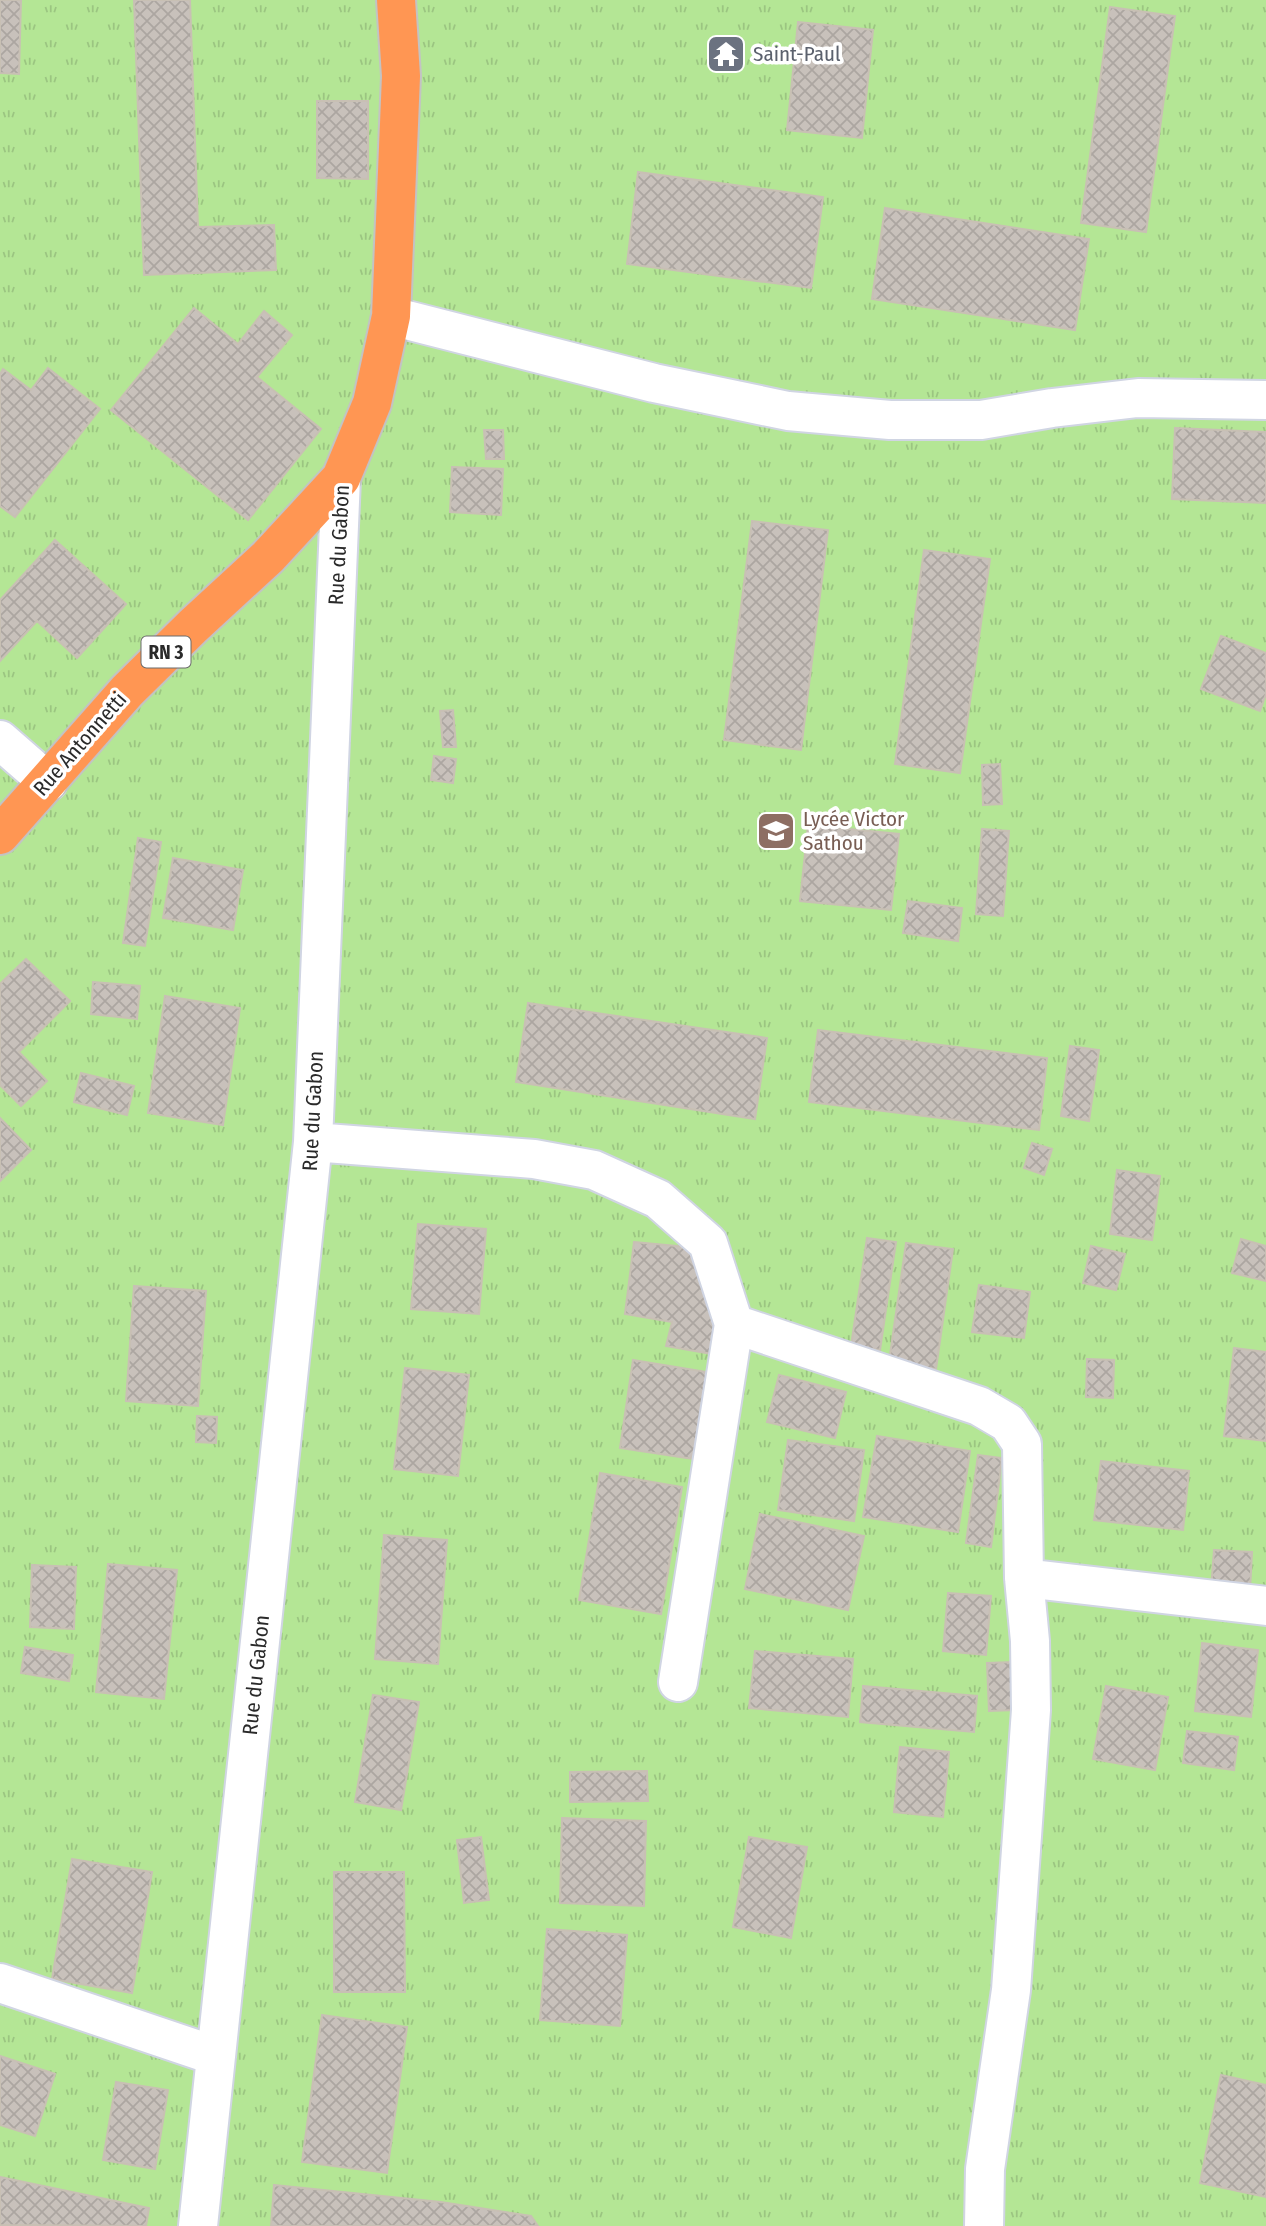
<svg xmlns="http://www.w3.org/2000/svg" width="1266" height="2226" font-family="'Fira Sans Condensed',sans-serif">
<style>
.grass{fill:url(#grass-tufts)}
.building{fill:url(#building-cross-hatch);stroke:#c8c0b4;stroke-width:2}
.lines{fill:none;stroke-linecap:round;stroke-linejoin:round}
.street-casing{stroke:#d0d5e3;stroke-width:42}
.highway-casing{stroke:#c3c3c3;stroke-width:42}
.street{stroke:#fff;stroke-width:38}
.highway{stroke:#ff9653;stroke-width:38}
.labels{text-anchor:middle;stroke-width:7;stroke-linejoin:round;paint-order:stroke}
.shield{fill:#fff;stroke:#6a6a6a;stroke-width:2}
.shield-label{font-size:19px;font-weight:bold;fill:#2a2a2a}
.worship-label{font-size:21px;fill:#5b616d;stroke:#fff;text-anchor:start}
.street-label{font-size:21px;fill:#2a2a2a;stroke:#fff}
.education-label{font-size:21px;fill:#785e54;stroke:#fff;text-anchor:start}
</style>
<defs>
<pattern id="grass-tufts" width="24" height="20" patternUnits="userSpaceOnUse" patternTransform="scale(1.75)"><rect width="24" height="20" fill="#b4e695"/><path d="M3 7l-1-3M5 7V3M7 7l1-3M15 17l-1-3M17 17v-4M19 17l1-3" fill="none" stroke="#9bc581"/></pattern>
<pattern id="building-cross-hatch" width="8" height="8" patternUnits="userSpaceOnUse" patternTransform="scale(1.75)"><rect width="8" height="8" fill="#c8c1bb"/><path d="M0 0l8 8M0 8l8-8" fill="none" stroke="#aca6a1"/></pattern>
</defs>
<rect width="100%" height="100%" fill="#ede4db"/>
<!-- grass -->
<path class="grass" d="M0 0H1266V2226H0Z"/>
<!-- building -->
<path class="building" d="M0 0H21L19 74 0 73Z
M134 0H190L198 227 274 225 276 270 144 275Z
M1110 7 1175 16 1146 232 1081 223Z
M798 22 873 30 862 138 787 130Z
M317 101H368V179L317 178Z
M638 172 823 197 811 288 627 264Z
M885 208 1089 239 1075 330 872 299Z
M194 308 238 344 264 311 292 335 257 377 321 429 248 520 111 410Z
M48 368 100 409 15 517 0 506V374L3 369 31 390Z
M1175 428 1266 432V503L1172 499Z
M484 430H503L504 459H486Z
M452 467 503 469 501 515 450 512Z
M752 521 828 530 801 750 724 740Z
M55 540 126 604 77 658 37 621 0 661V600Z
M924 550 990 559 960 773 895 764Z
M1221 636 1266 653V694L1260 711 1201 689Z
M453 710 456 747H443L440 711Z
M434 756 456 759 453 783 431 780Z
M1000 764 1002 804 983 805 982 765Z
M808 825 899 834 891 910 800 901Z
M982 829 1009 831 1003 916 976 914Z
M138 838 161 842 145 946 123 943Z
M173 858 243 870 233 930 163 918Z
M908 901 962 908 958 941 903 933Z
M26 959 70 1001 19 1052 47 1081 21 1106 0 1085V984Z
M93 982 140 986 137 1019 91 1014Z
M165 996 240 1008 223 1125 148 1113Z
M528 1003 767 1038 755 1119 516 1082Z
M818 1030 1047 1058 1039 1130 809 1102Z
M1070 1046 1099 1050 1089 1121 1061 1116Z
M81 1073 134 1086 127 1115 74 1102Z
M0 1118 31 1150 0 1181Z
M1032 1143 1052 1149 1044 1175 1024 1168Z
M1117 1170 1160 1176 1152 1240 1110 1234Z
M418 1224 486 1229 479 1314 411 1309Z
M867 1238 896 1242 880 1350 851 1346Z
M1241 1239 1266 1246V1281L1232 1273Z
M634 1242 698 1248 716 1307 712 1354 666 1346 672 1322 625 1314Z
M906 1243 953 1249 936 1369 889 1362Z
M1091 1246 1125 1254 1116 1290 1083 1283Z
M979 1285 1030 1292 1024 1338 972 1332Z
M134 1286 206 1291 198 1406 126 1401Z
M1234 1348 1266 1352V1441L1224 1436Z
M1087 1359 1114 1360 1113 1398 1086 1397Z
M633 1360 707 1372 694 1459 620 1448Z
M405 1368 469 1375 458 1476 394 1469Z
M779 1375 846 1392 835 1438 767 1422Z
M197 1416 217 1417 216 1443 196 1442Z
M877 1436 970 1451 958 1532 863 1517Z
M788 1440 864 1450 854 1521 778 1510Z
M978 1455 1002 1458 991 1547 966 1543Z
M1101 1461 1189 1471 1183 1530 1094 1520Z
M600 1473 682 1487 661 1614 579 1600Z
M760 1514 864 1536 848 1610 745 1589Z
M384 1535 447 1540 438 1664 375 1659Z
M1214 1550 1252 1552 1250 1591 1211 1589Z
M108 1564 177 1570 164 1699 96 1692Z
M32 1565 76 1567 74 1629 30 1627Z
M948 1593 991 1596 986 1655 943 1651Z
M1202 1643 1258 1650 1251 1717 1195 1711Z
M25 1647 73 1655 69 1681 21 1673Z
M755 1651 853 1659 848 1717 749 1708Z
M1013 1662 1016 1710 989 1711 987 1663Z
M863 1686 977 1696 974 1732 860 1722Z
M1106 1686 1168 1697 1155 1770 1093 1759Z
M373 1695 419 1702 401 1810 355 1802Z
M1187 1731 1238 1737 1234 1770 1183 1763Z
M900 1747 949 1752 943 1817 894 1812Z
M647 1771 648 1801 570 1802V1772Z
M562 1818 646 1821 644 1906 560 1903Z
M481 1837 489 1900 464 1903 457 1840Z
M749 1837 807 1847 791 1938 733 1927Z
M72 1859 152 1872 132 1993 52 1979Z
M334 1872H404L405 1992H334Z
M547 1929 627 1935 620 2026 540 2020Z
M322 2015 407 2027 387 2173 302 2162Z
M0 2056 55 2074 35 2136 0 2125Z
M1221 2075 1266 2085V2197L1200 2183Z
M116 2082 168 2090 155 2169 103 2160Z
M0 2177 149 2208 146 2226 0 2225Z
M274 2185 441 2202 531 2216 538 2226H271Z"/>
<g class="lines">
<defs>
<path id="street" d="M391 316 654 383 788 411 890 420H981L1052 408 1138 398 1266 400
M0 740 48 782
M313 1142 534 1159 594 1170 658 1199 708 1243 734 1324 979 1406 1008 1423 1022 1444 1024 1578 1030 1641 1031 1710 1011 1990 985 2169 984 2226
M1024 1578 1266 1606
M678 1682 734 1324
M0 1983 216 2056
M198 2226 313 1142 341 478"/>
<path id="highway" d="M0 835 127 691 193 626 268 557 341 478 372 403 391 316 401 76 396 0"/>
</defs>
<!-- street casing -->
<use href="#street" class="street-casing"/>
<!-- highway casing -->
<use href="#highway" class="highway-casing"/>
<!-- street -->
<use href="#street" class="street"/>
<!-- highway -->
<use href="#highway" class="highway"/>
</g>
<!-- icons -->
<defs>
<symbol id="temple-square" viewBox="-11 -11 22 22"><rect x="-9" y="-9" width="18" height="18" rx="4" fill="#6b7280" stroke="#fff"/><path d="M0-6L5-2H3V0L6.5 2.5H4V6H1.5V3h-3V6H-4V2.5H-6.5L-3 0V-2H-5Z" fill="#fff"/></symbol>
<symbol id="school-square" viewBox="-11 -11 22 22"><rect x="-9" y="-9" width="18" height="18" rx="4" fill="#8d6e63" stroke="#fff"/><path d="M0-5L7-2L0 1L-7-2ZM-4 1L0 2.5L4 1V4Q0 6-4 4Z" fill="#fff"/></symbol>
</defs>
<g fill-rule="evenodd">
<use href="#temple-square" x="704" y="32" width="44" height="44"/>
<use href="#school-square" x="754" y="809" width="44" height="44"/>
</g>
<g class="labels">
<!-- shield labels -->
<rect class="shield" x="141.5" y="636.5" width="49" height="31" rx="5"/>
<g class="shield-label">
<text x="166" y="659">RN 3</text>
</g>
<!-- worship labels -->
<g class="worship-label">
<text x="753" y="61">Saint-Paul</text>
</g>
<!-- street labels -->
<g class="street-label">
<text transform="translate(339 545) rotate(-87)" y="7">Rue du Gabon</text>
<text transform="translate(80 744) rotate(-49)" y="7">Rue Antonnetti</text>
<text transform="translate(313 1111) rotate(-87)" y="7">Rue du Gabon</text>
<text transform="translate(256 1675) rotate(-84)" y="7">Rue du Gabon</text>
</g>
<!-- education labels -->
<g class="education-label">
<text x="803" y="826">Lycée Victor<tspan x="803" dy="24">Sathou</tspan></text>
</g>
</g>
</svg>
